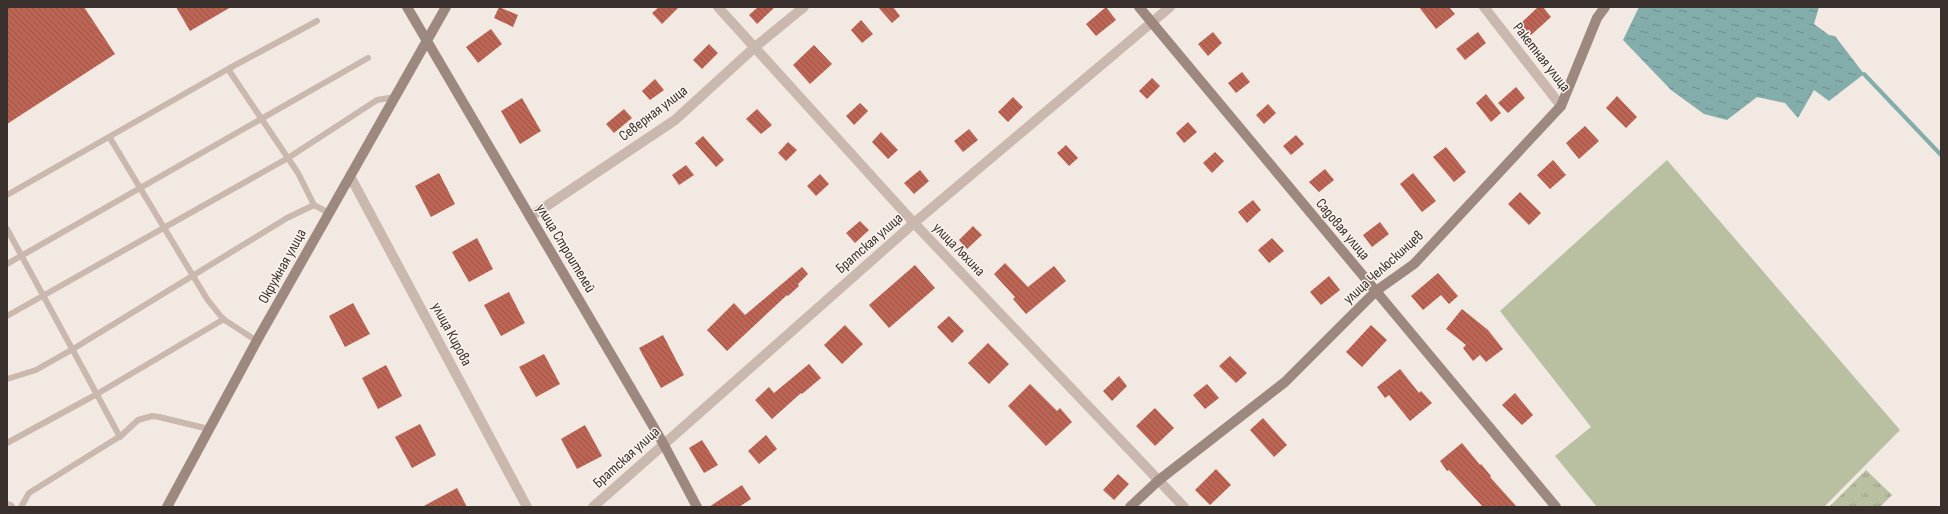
<svg xmlns="http://www.w3.org/2000/svg" width="1948" height="514" font-family="'Sofia Sans Condensed',sans-serif">
<style>
.grass{fill:#b9c0a2}
.park{fill:url(#park-tufts)}
.water{fill:url(#water-ripples)}
.lines{fill:none;stroke-linecap:round;stroke-linejoin:round}
.stream{stroke:#82adab;stroke-width:4}
.building{fill:url(#building-back-hatch)}
.lane{stroke:#cab8ae;stroke-width:6}
.street{stroke:#cab8ae;stroke-width:10}
.secondary{stroke:#9d887f;stroke-width:10}
.labels{text-anchor:middle;stroke-width:3;stroke-linejoin:round;paint-order:stroke}
.street-label{font-size:15px;fill:#392f2c;stroke:#faf3ee}
</style>
<defs>
<pattern id="park-tufts" width="24" height="20" patternUnits="userSpaceOnUse"><rect width="24" height="20" fill="#b9c0a2"/><path d="M3 7l-1-3M5 7V3M7 7l1-3M15 17l-1-3M17 17v-4M19 17l1-3" fill="none" stroke="#979c84"/></pattern>
<pattern id="water-ripples" width="26" height="14" patternUnits="userSpaceOnUse"><rect width="26" height="14" fill="#82adab"/><path d="M2 4q2-2 4 0t4 0M15 11q2-2 4 0t4 0" fill="none" stroke="#6b8d8b"/></pattern>
<pattern id="building-back-hatch" width="6" height="6" patternUnits="userSpaceOnUse"><rect width="6" height="6" fill="#bd6554"/><path d="M-1 5l2 2M0 0l6 6M5-1l2 2" fill="none" stroke="#9b5446"/></pattern>
</defs>
<rect width="100%" height="100%" fill="#f2e9e2"/>
<!-- grass -->
<path class="grass" d="M1667 160 1900 430 1824 507H1597L1555 456 1591 427 1500 311Z"/>
<!-- park -->
<path class="park" d="M1866 470 1892 495 1880 507H1829Z"/>
<!-- water -->
<path class="water" d="M1639 7H1819L1814 24 1829 35 1835 36 1864 74 1829 101 1814 90 1798 118 1785 103 1757 97 1727 120 1704 114 1671 90 1623 40Z"/>
<g class="lines">
<!-- stream -->
<path class="stream" d="M1864 74 1941 155"/>
</g>
<!-- building -->
<path class="building" d="M7 7H84L115 54 7 124Z
M176 7H231L190 31Z
M499 7 518 15 513 27 494 18Z
M659 7H679L662 24 652 13Z
M758 7H775L757 24 749 15Z
M878 7H893L900 16 892 23Z
M1106 7 1116 20 1096 36 1086 24Z
M1419 7H1449L1455 14 1436 29Z
M1538 7H1543L1551 17 1531 35 1520 24Z
M861 20 873 34 862 43 851 30Z
M491 29 502 44 478 63 466 47Z
M1213 32 1222 43 1208 56 1198 44Z
M1478 32 1486 43 1465 60 1456 49Z
M709 44 718 53 702 69 693 60Z
M814 45 832 64 810 84 793 65Z
M1242 72 1250 82 1236 93 1228 83Z
M1152 78 1160 86 1147 99 1139 91Z
M655 79 664 90 650 100 642 91Z
M1516 87 1525 98 1508 113 1498 103Z
M1486 94 1501 113 1491 122 1476 103Z
M1617 96 1637 117 1626 128 1606 108Z
M1013 97 1023 107 1008 122 998 112Z
M522 98 541 131 520 144 501 111Z
M860 103 868 111 854 125 846 116Z
M1268 104 1276 113 1264 124 1256 115Z
M624 109 632 118 614 133 606 124Z
M757 109 772 125 761 134 746 119Z
M1188 122 1197 132 1184 143 1176 133Z
M1585 126 1599 141 1579 159 1566 143Z
M969 129 978 140 963 152 954 141Z
M881 132 898 150 888 159 872 142Z
M1296 135 1304 144 1291 155 1283 146Z
M703 136 724 160 716 167 695 143Z
M788 142 797 150 786 161 778 153Z
M1066 145 1078 158 1069 166 1057 153Z
M1446 147 1466 172 1454 182 1433 157Z
M1215 152 1224 161 1212 173 1203 163Z
M1553 160 1566 175 1550 189 1537 175Z
M686 165 694 175 679 185 672 175Z
M1325 169 1334 180 1319 192 1309 182Z
M920 170 929 181 914 194 904 183Z
M439 173 455 204 431 217 415 186Z
M1413 173 1436 201 1422 212 1400 184Z
M820 174 829 184 816 196 807 186Z
M1520 192 1541 213 1529 225 1508 204Z
M1253 200 1261 210 1247 223 1238 212Z
M860 221 869 230 855 243 846 233Z
M1380 222 1389 234 1372 247 1363 235Z
M973 226 982 235 967 249 959 240Z
M477 238 493 269 469 282 452 252Z
M1272 238 1284 251 1269 263 1258 250Z
M1005 263 1028 287 1054 266 1066 281 1026 314 1013 299 1015 297 994 274Z
M915 265 935 288 889 328 869 305Z
M802 267 808 274 798 284 799 286 788 296 787 295 727 351 707 330 734 303 745 315Z
M1438 273 1458 296 1449 304 1441 295 1423 310 1411 296Z
M1329 276 1340 290 1321 305 1310 292Z
M509 292 525 323 501 336 484 305Z
M353 303 370 334 345 347 329 316Z
M1462 309 1488 330 1503 349 1486 362 1480 355 1473 361 1463 348 1466 345 1446 329Z
M949 316 964 331 952 343 937 327Z
M845 325 863 344 842 364 824 345Z
M1371 325 1387 340 1362 367 1346 352Z
M663 335 684 375 661 388 639 348Z
M988 343 1009 364 989 384 968 363Z
M544 354 560 384 536 397 519 367Z
M1230 356 1247 373 1236 383 1219 366Z
M809 364 821 378 802 394 801 393 772 419 755 400 769 387 774 393Z
M386 365 402 396 378 409 362 378Z
M1400 369 1419 393 1421 391 1432 403 1410 421 1389 395 1385 398 1377 387Z
M1119 376 1127 386 1112 401 1103 391Z
M1030 384 1057 411 1060 408 1072 422 1046 446 1008 406Z
M1207 384 1219 398 1205 409 1193 395Z
M1515 393 1533 415 1522 425 1502 405Z
M1155 408 1174 428 1155 446 1136 426Z
M1263 418 1287 445 1274 457 1250 430Z
M420 424 436 455 412 468 395 437Z
M585 425 602 456 577 469 561 439Z
M766 435 777 449 759 464 748 451Z
M702 440 718 465 704 473 689 448Z
M1462 443 1480 465 1481 464 1491 476 1490 477 1517 507H1483L1449 470 1447 471 1440 461Z
M1216 469 1231 485 1210 505 1195 490Z
M1118 474 1129 484 1114 500 1103 490Z
M742 485 751 499 739 507H709Z
M457 488 467 507H422Z"/>
<g class="lines">
<!-- lane -->
<path class="lane" d="M228 69 298 173 314 205 329 213
M110 138 207 299 223 319 257 341
M7 195 228 69 317 21
M7 229 120 437
M7 264 368 58
M7 316 288 158 377 100 395 97
M7 379 36 370 73 349 287 218 314 205
M7 443 97 394 224 319
M21 507 29 493 122 435 138 420 152 416 159 417 209 429"/>
<!-- street -->
<path class="street" d="M718 7 914 223 1184 507
M1484 7 1561 106
M350 176 527 507
M530 217 675 120 755 47 804 7
M7 506 10 507
M593 507 914 223 1170 7"/>
<!-- secondary -->
<path class="secondary" d="M407 7 663 443 697 507
M1139 7 1556 507
M167 507 260 335 446 7
M1130 507 1159 480 1285 382 1376 291 1414 264 1561 106 1597 18 1605 7"/>
</g>
<g class="labels">
<!-- street labels -->
<g class="street-label">
<text transform="translate(1542 57) rotate(52)" y="5">Ракетная улица</text>
<text transform="translate(653 113) rotate(-37)" y="5">Северная улица</text>
<text transform="translate(1343 229) rotate(50)" y="5">Садовая улица</text>
<text transform="translate(869 243) rotate(-41)" y="5">Братская улица</text>
<text transform="translate(566 248) rotate(59)" y="5">улица Строителей</text>
<text transform="translate(959 249) rotate(46)" y="5">улица Ляхина</text>
<text transform="translate(282 266) rotate(-61)" y="5">Окружная улица</text>
<text transform="translate(1383 267) rotate(-42)" y="5">улица Челюскинцев</text>
<text transform="translate(452 334) rotate(62)" y="5">улица Кирова</text>
<text transform="translate(626 457) rotate(-42)" y="5">Братская улица</text>
</g>
</g>
<!-- border -->
<rect width="1948" height="514" fill="none" stroke="#392f2c" stroke-width="16"/>
</svg>
